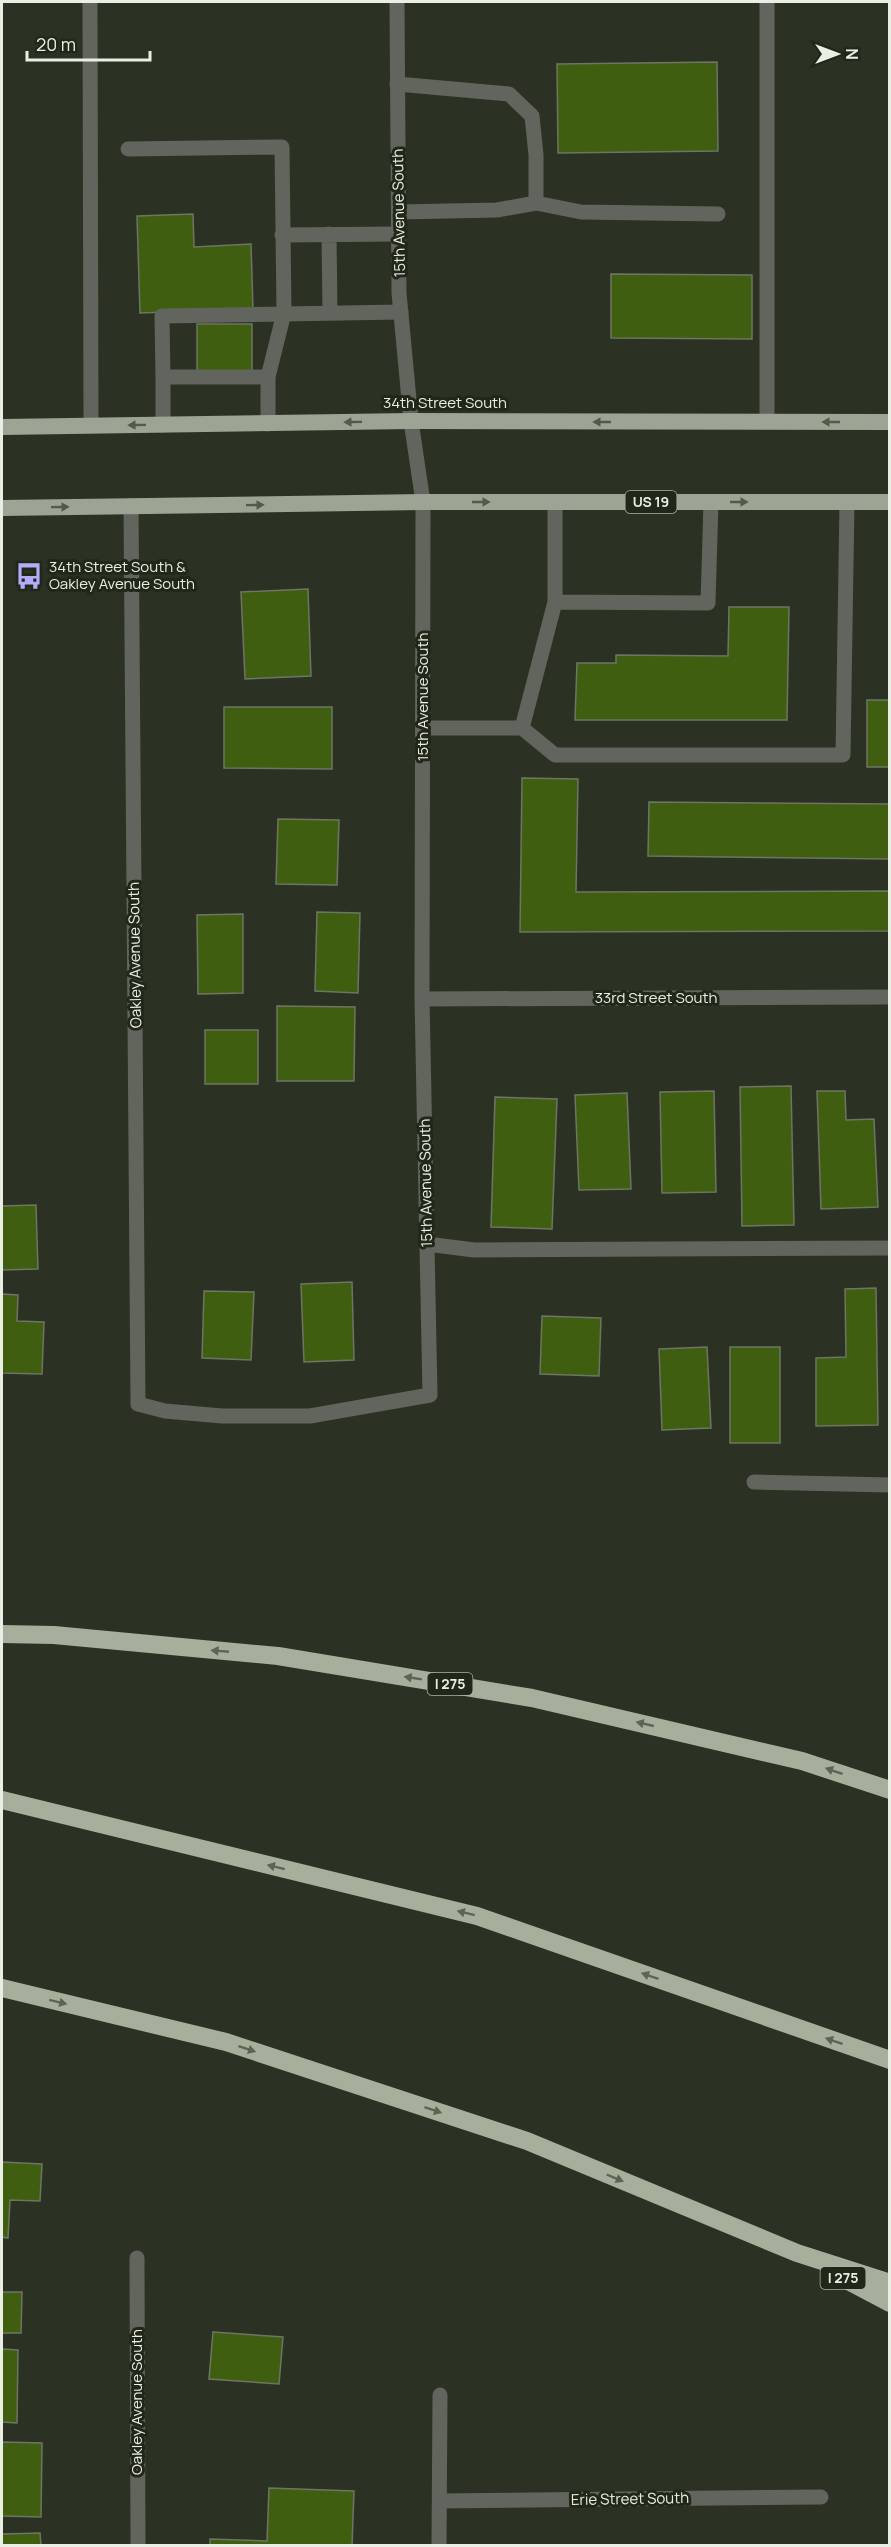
<svg xmlns="http://www.w3.org/2000/svg" width="891" height="2547" font-family="Manrope,sans-serif">
<style>
.building{fill:#3f5e0f;stroke:#6d7564;stroke-width:1.5}
.lines{fill:none;stroke-linecap:round;stroke-linejoin:round}
.service{stroke:#61655e;stroke-width:15}
.minor{stroke:#61655e;stroke-width:15}
.tertiary{stroke:#61655e;stroke-width:15}
.trunk{stroke:#9ca494;stroke-width:16}
.motorway{stroke:#a5af9c;stroke-width:18}
.oneway{fill:#525a4a}
.oneway2{fill:#5c6554}
.labels{text-anchor:middle;stroke-width:6;stroke-linejoin:round;paint-order:stroke}
.shield{fill:#212819;stroke:#aeb3a8;stroke-width:1.5}
.shield-label{font-size:14px;font-weight:bold;fill:#eaefe5}
.street-label{font-size:15px;fill:#eaefe5;stroke:#212819}
.poi-label{font-size:15px;fill:#eaefe5;stroke:#212819;text-anchor:start}
</style>
<rect width="100%" height="100%" fill="#2b3223"/>
<!-- building -->
<path class="building" d="M717 62 718 151 558 153 557 64Z
M193 214 194 247 251 244 253 309 140 313 137 216Z
M611 274 752 275V339L611 338Z
M197 324H252V371H197Z
M308 589 311 676 245 679 241 592Z
M729 607H789L787 720H575L577 663H616V655L728 656Z
M867 700H890V767H867Z
M224 707H332V769L224 768Z
M522 778 578 779 576 892 890 891V931L520 932Z
M649 802 890 804V859L648 856Z
M278 819 339 820 337 885 276 884Z
M317 912 360 913 358 993 315 991Z
M243 914V993L198 994 197 915Z
M277 1006 355 1007 354 1081H277Z
M205 1030H258V1084H205Z
M791 1086 794 1225 742 1226 740 1087Z
M714 1091 716 1192 662 1193 660 1092Z
M817 1091H845L846 1120 874 1119 878 1207 821 1209Z
M627 1093 631 1189 579 1190 575 1095Z
M495 1097 557 1099 552 1229 491 1227Z
M36 1205 38 1269 2 1270V1206Z
M352 1282 354 1360 304 1362 301 1284Z
M876 1288 878 1425 816 1426V1358L846 1357 845 1289Z
M204 1291 254 1292 251 1360 202 1358Z
M2 1294 18 1295 17 1321 44 1322 42 1374 2 1373Z
M542 1316 601 1318 599 1376 540 1374Z
M707 1347 711 1428 662 1430 659 1349Z
M730 1347H780V1443H730Z
M2 2162 42 2164 40 2201 10 2200 8 2238 2 2237Z
M2 2292H22L21 2333H2Z
M213 2332 283 2337 279 2384 209 2379Z
M2 2349 18 2350 17 2423 2 2422Z
M2 2442 42 2443 41 2517 2 2516Z
M269 2488 354 2491 352 2546H210V2539L267 2541Z
M40 2533 41 2546H2V2534Z"/>
<g class="lines">
<!-- service -->
<path class="service" d="M90 2 91 426
M767 2V422
M397 84 509 94 532 116 536 155V203L497 210 399 212
M128 149 282 147 284 313 268 377H163L162 316 401 312
M536 203 581 212 718 214
M329 234 330 313
M282 235 399 234
M163 377V425
M268 377V424
M555 602V502
M423 728H522L555 602 708 603 711 502
M522 728 555 755H843L847 502
M427 1244 474 1250 890 1248"/>
<!-- minor -->
<path class="minor" d="M131 506 138 1404 165 1411 222 1416H310L430 1395 422 999 423 502
M422 999 890 997
M754 1482 890 1485
M137 2258 138 2546
M440 2501 821 2497
M439 2546 440 2395"/>
<!-- tertiary -->
<path class="tertiary" d="M397 2 399 293 411 421 423 502"/>
<!-- trunk -->
<path class="trunk" d="M2 427 411 421 890 422
M2 508 423 502H890"/>
<!-- motorway -->
<path class="motorway" d="M2 1634 54 1635 278 1656 532 1698 802 1761 890 1790
M2 1800 477 1916 890 2060
M2 1988 226 2042 527 2141 797 2253 890 2283
M835 2274 890 2303"/>
</g>
<!-- one-way arrows -->
<defs><path id="oneway-solid" d="M-6-.8H1V-3.2L6.5 0L1 3.2V.8H-6Z" transform="scale(1.5)"/></defs>
<g class="oneway">
<use href="#oneway-solid" transform="translate(353 422) rotate(179)"/>
<use href="#oneway-solid" transform="translate(602 422) rotate(-180)"/>
<use href="#oneway-solid" transform="translate(831 422) rotate(-180)"/>
<use href="#oneway-solid" transform="translate(137 425) rotate(179)"/>
<use href="#oneway-solid" transform="translate(481 502)"/>
<use href="#oneway-solid" transform="translate(739 502)"/>
<use href="#oneway-solid" transform="translate(255 505) rotate(-1)"/>
<use href="#oneway-solid" transform="translate(60 507) rotate(-1)"/>
</g>
<g class="oneway2">
<use href="#oneway-solid" transform="translate(220 1651) rotate(-175)"/>
<use href="#oneway-solid" transform="translate(413 1678) rotate(-171)"/>
<use href="#oneway-solid" transform="translate(645 1724) rotate(-167)"/>
<use href="#oneway-solid" transform="translate(834 1771) rotate(-161)"/>
<use href="#oneway-solid" transform="translate(276 1867) rotate(-166)"/>
<use href="#oneway-solid" transform="translate(466 1913) rotate(-166)"/>
<use href="#oneway-solid" transform="translate(650 1976) rotate(-161)"/>
<use href="#oneway-solid" transform="translate(58 2002) rotate(14)"/>
<use href="#oneway-solid" transform="translate(834 2041) rotate(-161)"/>
<use href="#oneway-solid" transform="translate(247 2049) rotate(18)"/>
<use href="#oneway-solid" transform="translate(433 2110) rotate(18)"/>
<use href="#oneway-solid" transform="translate(615 2178) rotate(23)"/>
</g>
<!-- icons -->
<defs>
<symbol id="bus-bare" viewBox="-9 -9 18 18"><path d="M-5-6H5V4H4V6H2V4H-2V6H-4V4H-5ZM-3.5-4V0h7V-4ZM-3.5 1.2v1.5H-2V1.2ZM2 1.2v1.5H3.5V1.2Z" fill="#b3adf9" stroke="#212819" stroke-width="2.5" paint-order="stroke"/></symbol>
</defs>
<g fill-rule="evenodd">
<use href="#bus-bare" x="10" y="557" width="38" height="38"/>
</g>
<g class="labels">
<!-- shield labels -->
<g class="shield">
<rect x="625.5" y="491" width="51" height="22" rx="4.5"/>
<rect x="427.5" y="1673" width="45" height="22" rx="4.5"/>
<rect x="820.5" y="2267" width="45" height="22" rx="4.5"/>
</g>
<g class="shield-label">
<text x="651" y="507">US 19</text>
<text x="450" y="1689">I 275</text>
<text x="843" y="2283">I 275</text>
</g>
<!-- street labels -->
<g class="street-label">
<text transform="translate(399 213) rotate(-91)" y="5">15th Avenue South</text>
<text x="445" y="408">34th Street South</text>
<text transform="translate(423 697) rotate(-90)" y="5">15th Avenue South</text>
<text transform="translate(135 955) rotate(-91)" y="5">Oakley Avenue South</text>
<text x="656" y="1003">33rd Street South</text>
<text transform="translate(426 1183) rotate(-91)" y="5">15th Avenue South</text>
<text transform="translate(137 2402) rotate(-90)" y="5">Oakley Avenue South</text>
<text transform="translate(630 2499) rotate(-1)" y="5">Erie Street South</text>
</g>
<!-- poi labels -->
<g class="poi-label">
<text x="49" y="572">34th Street South &amp;<tspan x="49" dy="17">Oakley Avenue South</tspan></text>
</g>
</g>
<!-- border -->
<rect width="891" height="2547" fill="none" stroke="#eaefe5" stroke-width="6"/>
<!-- north arrow -->
<g transform="translate(837 54) rotate(90)" stroke="#212819" stroke-width="4.5" paint-order="stroke">
<path d="M0-4.5L10 22L0 15L-10 22Z" fill="#eaefe5"/>
<text y="-9" font-size="16" font-weight="bold" text-anchor="middle" fill="#eaefe5">N</text>
</g>
<!-- scale -->
<path d="M27 51v9h123v-9" fill="none" stroke="#eaefe5" stroke-width="3"/>
<text x="36" y="51" font-size="18" fill="#eaefe5" stroke="#212819" stroke-width="4.5" paint-order="stroke">20 m</text>
</svg>
